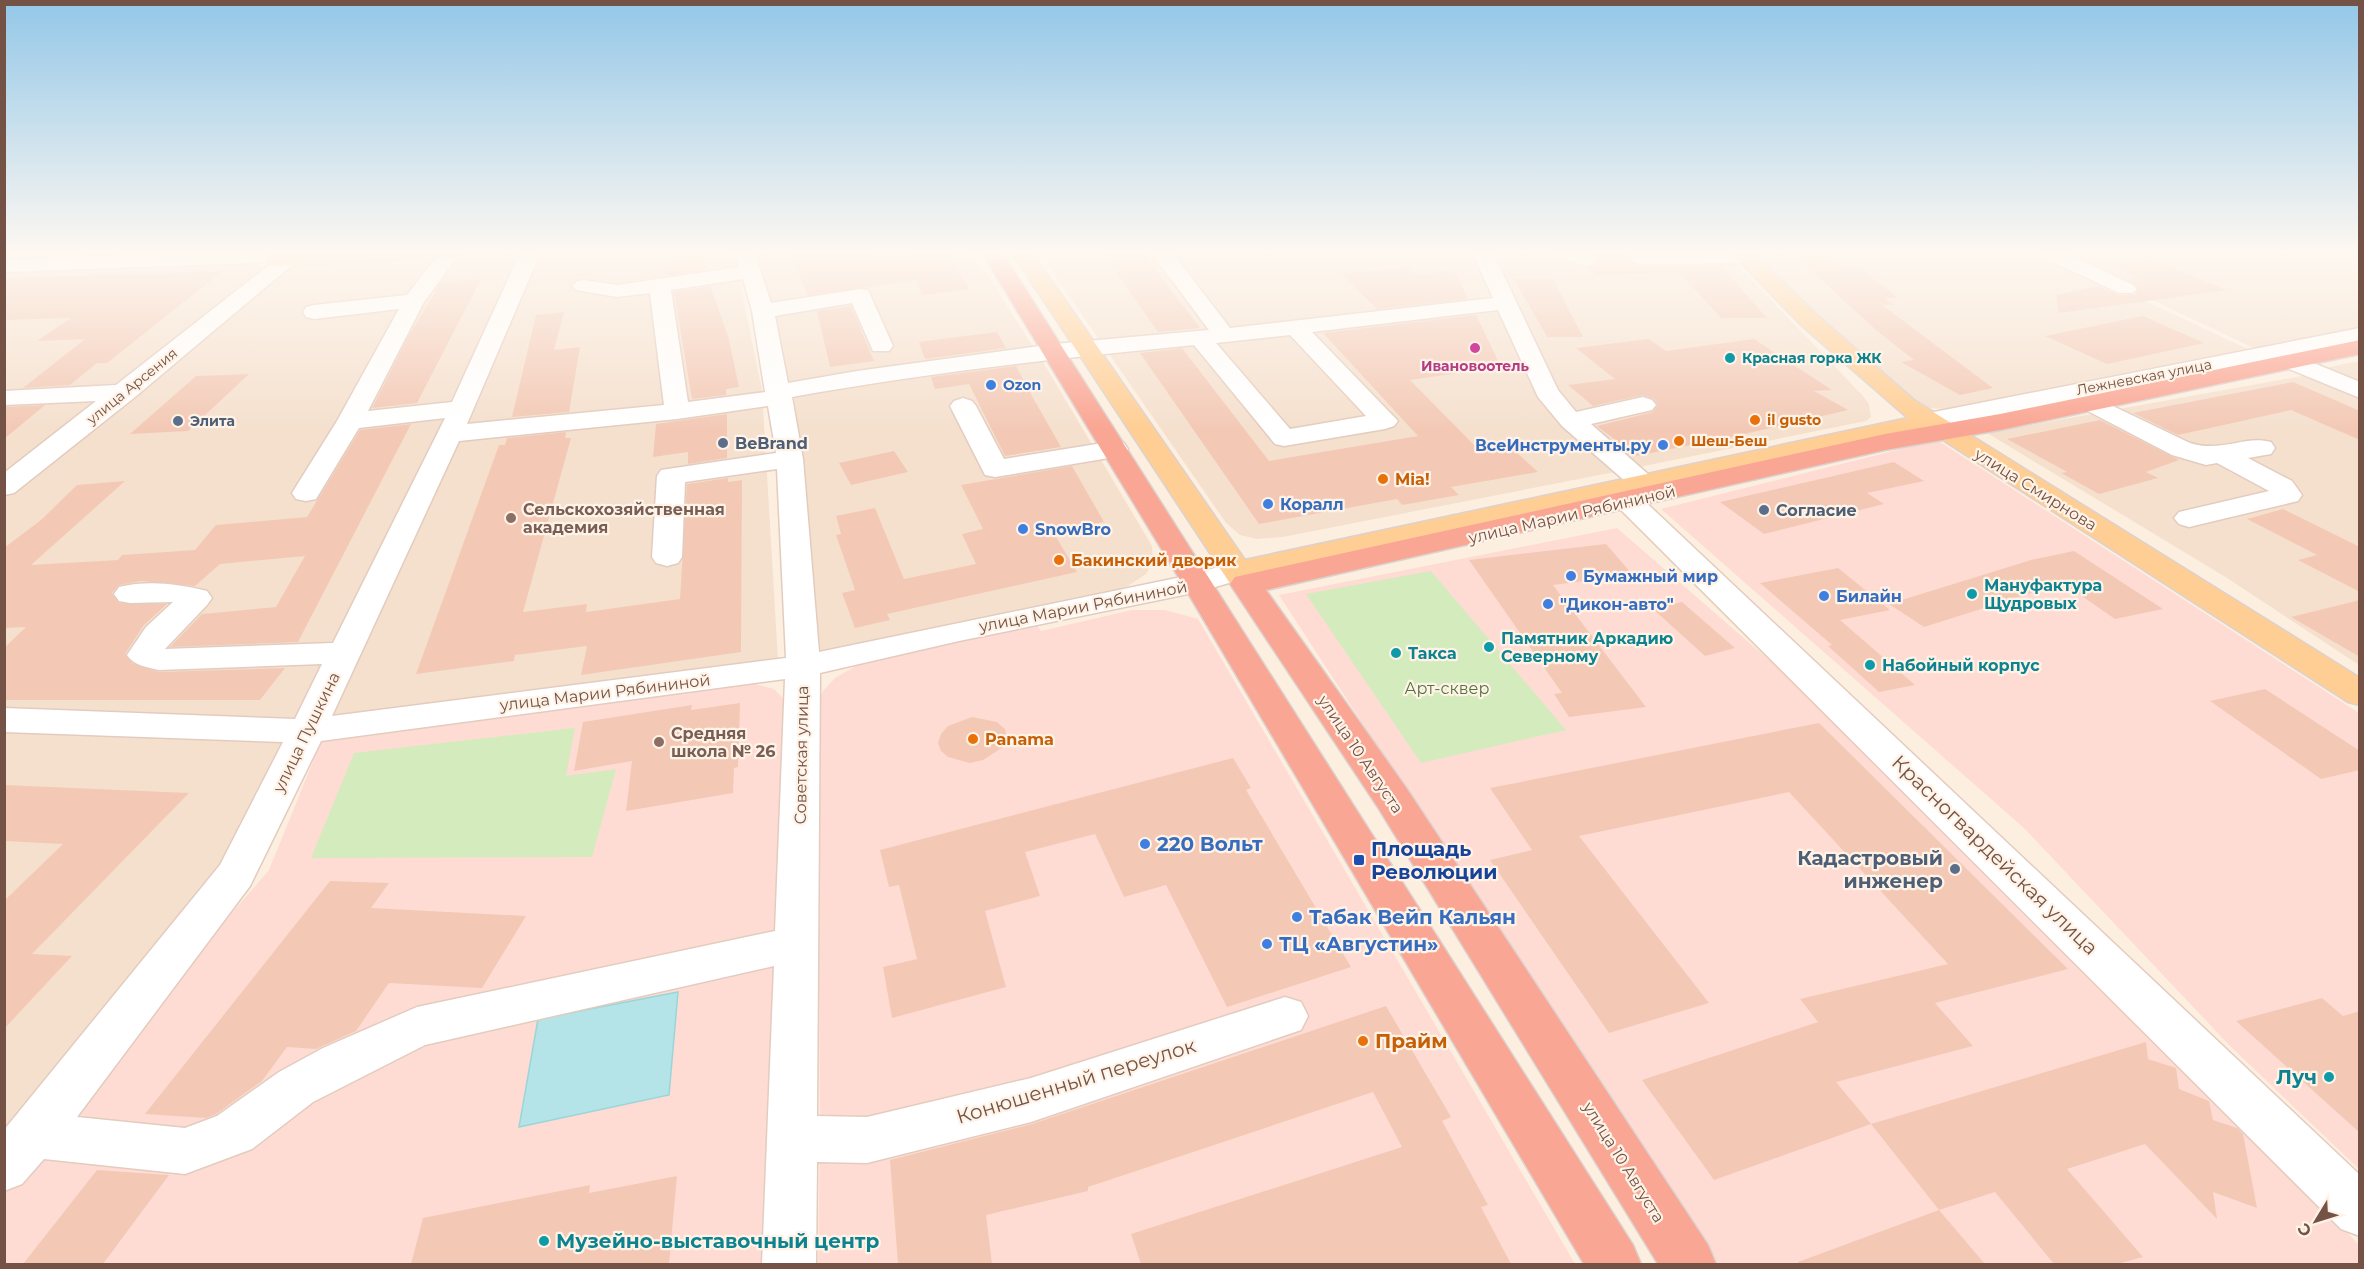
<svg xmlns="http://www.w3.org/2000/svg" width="2364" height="1269" font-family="Montserrat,sans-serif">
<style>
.residential{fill:#f5e0ce}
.commercial{fill:#fedcd3}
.green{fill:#d4ebbe}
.water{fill:#b4e4e7;stroke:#9ad5d9;stroke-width:1.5}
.building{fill:#f3c9b6}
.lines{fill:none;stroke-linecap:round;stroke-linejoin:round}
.minor-casing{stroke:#e3ccbf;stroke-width:3}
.major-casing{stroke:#dbd2cf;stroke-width:3}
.highway-casing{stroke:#dbd2cf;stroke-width:3}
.minor{fill:#fff;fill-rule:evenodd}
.major{fill:#ffce95;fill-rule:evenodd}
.highway{fill:#faa694;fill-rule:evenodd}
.hotel-dot{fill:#d1479c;stroke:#fff3e7;stroke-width:2}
.culture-dot{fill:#0f9aa8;stroke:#fff3e7;stroke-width:2}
.shop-dot{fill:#3f7fe0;stroke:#fff3e7;stroke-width:2}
.food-dot{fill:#e8710a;stroke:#fff3e7;stroke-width:2}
.service-dot{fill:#5c6f8a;stroke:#fff3e7;stroke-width:2}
.education-dot{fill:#8d6e63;stroke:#fff3e7;stroke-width:2}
.transit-dot{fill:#1a4fb4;stroke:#fff3e7;stroke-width:2}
.labels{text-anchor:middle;stroke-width:4.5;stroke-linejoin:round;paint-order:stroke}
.far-culture-label{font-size:14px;font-weight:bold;fill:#0d838f;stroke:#fff3e7;text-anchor:start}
.far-hotel-label{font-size:14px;font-weight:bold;fill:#b23c85;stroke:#fff3e7}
.far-street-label{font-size:14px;fill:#745346;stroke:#fff3e7}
.far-shop-label{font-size:14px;font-weight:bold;fill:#366cbe;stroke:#fff3e7;text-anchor:start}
.far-food-label{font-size:14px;font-weight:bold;fill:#c56008;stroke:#fff3e7;text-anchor:start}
.far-service-label{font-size:14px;font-weight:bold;fill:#4e5e75;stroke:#fff3e7;text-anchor:start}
.service-label{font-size:16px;font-weight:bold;fill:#4e5e75;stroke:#fff3e7;text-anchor:start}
.shop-label{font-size:16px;font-weight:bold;fill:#366cbe;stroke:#fff3e7;text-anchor:start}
.food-label{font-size:16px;font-weight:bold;fill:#c56008;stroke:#fff3e7;text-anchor:start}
.street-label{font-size:16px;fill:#745346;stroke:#fff3e7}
.education-label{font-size:16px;font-weight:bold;fill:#785e54;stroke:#fff3e7;text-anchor:start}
.culture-label{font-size:16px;font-weight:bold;fill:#0d838f;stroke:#fff3e7;text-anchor:start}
.park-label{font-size:16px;fill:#52753c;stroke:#fff3e7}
.near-shop-label{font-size:20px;font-weight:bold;fill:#366cbe;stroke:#fff3e7;text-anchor:start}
.near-transit-label{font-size:20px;font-weight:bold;fill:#164399;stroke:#fff3e7;text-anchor:start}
.near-street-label{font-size:20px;fill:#745346;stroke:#fff3e7}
.near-service-label{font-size:20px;font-weight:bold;fill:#4e5e75;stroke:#fff3e7;text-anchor:end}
.near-food-label{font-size:20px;font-weight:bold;fill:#c56008;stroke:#fff3e7;text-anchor:start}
.near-culture-label{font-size:20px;font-weight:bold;fill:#0d838f;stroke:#fff3e7;text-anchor:end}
</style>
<rect width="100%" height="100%" fill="#fdefe0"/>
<!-- residential -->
<path class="residential" d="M4 251H274L271 253 5 255Z
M520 251 458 409 301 724 5 714V493L286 266Z
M557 251H730L738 273 762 390 778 659 322 723 541 253Z
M753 251H972L1046 367 1152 546 1153 561 1146 574 1128 586 1106 593 819 652 802 457Z
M1038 251H1480L1544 392 1625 470 1283 537 1257 539 1240 535 1226 523Z
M1483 251H1724L1863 396 1869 404 1871 417 1866 421 1629 469 1570 416Z
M1747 251H2039L2252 351 1946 409 1929 408 1917 406Z
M2048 251H2359V329L2258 350Z
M245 262 261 266 265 272 5 483V273Z
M2359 361V384L2325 368Z
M2308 375 2359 398V665L2227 578 1987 433Z
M5 728 303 739V763L259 870 5 1159Z"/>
<!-- commercial -->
<path class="commercial" d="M1937 440 2359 713V1169L2230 1046 2024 828 1661 509Z
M1617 528 1975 839 2359 1245V1264H1714L1279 595Z
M1132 610H1165L1198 619 1575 1264H818L820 1126 817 705 823 691 835 678 870 658 1034 621 1041 631Z
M751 683 774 689 788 703 768 1264H5V1176L269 870 314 759 313 736Z"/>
<!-- green -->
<path class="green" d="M1431 571 1566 730 1421 763 1306 594Z
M575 728 566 776 616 769 592 857 311 858 354 753Z"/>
<!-- water -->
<path class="water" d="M678 992 669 1095 519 1127 538 1019Z"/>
<!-- building -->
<path class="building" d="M788 251H872L877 260 945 251 969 289 923 295 916 280 808 295Z
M1101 251H1141L1200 328 1158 332Z
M1589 251H1624L1630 263 1639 266 1720 265 1767 318H1721L1679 272 1596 275 1589 268 1596 265 1599 260Z
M1796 256H1830L1844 269 1859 267 1898 298H1885L1894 305H1882L1993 388 1960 395 1901 362 1914 360 1876 330Z
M706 258 704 270 666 276 662 262Z
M2154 260 2227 290 2059 313 2056 295 2098 286 2118 295H2135L2139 287 2127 280 2138 277 2109 265Z
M1410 268 1417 275 1450 270 1457 275 1468 299 1377 309 1340 273Z
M223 271 107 363H97L70 385 23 388 85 339 37 341 71 318 4 320V278Z
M481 279 417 403 372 408 408 337 441 282Z
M1514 279H1553L1583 337H1547Z
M710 286 728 336 739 387 726 389V395L692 399 674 292Z
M851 306 874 361 830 367 817 311Z
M564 312 554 350 580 347 569 412 512 417 536 315Z
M1476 315 1501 367 1410 380 1475 446 1504 441 1538 472 1451 487 1459 495 1402 505 1397 499 1259 524 1140 353 1182 348 1269 461 1418 436 1323 333Z
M2143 316 2204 343 2107 364 2045 336Z
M997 332 1006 348 925 359 919 342Z
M1649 339 1666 351 1754 339 1832 390 1814 391 1848 410 1731 437 1636 456 1597 426 1653 412 1658 405 1654 399 1643 395 1593 406 1568 385 1615 379 1576 348Z
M1016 366 1033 398 1061 447 1005 456 969 384 935 389 931 377Z
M249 374 188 431 130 434 196 376Z
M2293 382 2360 411V440L2291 410 2178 435 2133 413Z
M45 405 4 439V407Z
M727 414V458L688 464V452L653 457 656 424Z
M2100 420 2179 460 2146 472 2158 478 2099 494 2061 473 2067 472 2007 439Z
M411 424 298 642 170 647 202 614 276 607 305 556 220 564 195 586 141 581 119 585 112 593 119 603 167 604 144 625 125 654 132 663 159 672 285 668 260 700H4V648L26 627 4 628V548L41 520 77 485 125 481 31 565 118 560 122 555 195 550 216 525 307 517 360 430Z
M566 432 565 438H571L523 612 587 604 586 612 680 599 687 484 728 478V482L742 480 741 652 581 675 587 646 515 655 514 661 416 674 499 445H505L507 438Z
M894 451 908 472 851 485 839 463Z
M1894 462 1924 481 1867 493 1884 504 1764 534 1720 502Z
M1072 466 1104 522 1053 532 1077 572 887 614 890 620 855 628 842 593 855 590 836 535 841 534 836 516 875 508 904 579 976 564 962 534 983 529 961 485Z
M2283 509 2360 547V592L2298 560 2317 555 2247 519Z
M1606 544 1633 575 1553 585 1646 707 1569 717 1554 694 1562 693 1469 560Z
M2074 551 2163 609 2115 619 2063 583 1924 627 1889 604 2031 560Z
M1838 568 1890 610 1840 620 1915 685 1879 692 1828 646 1832 645 1760 583Z
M2360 600V657L2291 617Z
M1682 602 1735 648 1705 656 1653 609Z
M2265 689 2360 751V770L2321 779 2210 701Z
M740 703 738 767 734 768 733 793 626 811 632 761 574 771 583 722 692 705 691 710Z
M972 717 997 722 1005 729 1007 738 1003 747 983 760 970 763 948 757 941 751 938 743 941 734 948 726Z
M1819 723 2068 969 1935 1003 1973 1046 1836 1082 1871 1124 1714 1180 1642 1080 1818 1022 1800 999 1948 964 1789 792 1579 836 1709 1003 1609 1033 1490 860 1532 850 1490 788Z
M1233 758 1251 788 1246 790 1351 967 1227 1007 1166 885 1124 897 1095 834 1025 852 1040 896 985 911 1006 987 892 1018 883 967 917 959 899 885 889 887 880 850Z
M4 785 189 793 32 954 72 956 4 1029V901L63 844 4 841Z
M330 881 389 883 371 908 526 916 482 988 389 983 356 1031 316 1049 287 1047 262 1081 216 1114 206 1118 145 1114Z
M2322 998 2343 1016 2360 1011V1133L2236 1021Z
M1386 1006 1451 1117 1442 1121 1488 1205 1481 1207 1511 1264H1141L1131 1234 1402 1147 1373 1092 1088 1187V1191L986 1215 992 1264H898L890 1160 1032 1124Z
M2146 1042 2148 1059 2176 1068 2179 1089 2209 1101 2213 1120 2237 1128 2243 1134 2257 1208 2213 1192 2217 1219 2145 1144 2067 1169 2143 1257 2117 1264H2054L1995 1192 1939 1210 1871 1124Z
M97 1170 169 1175 103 1264H23Z
M677 1176 669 1264H411L423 1218 590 1185 589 1193Z
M1939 1210 1985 1264H1798V1262Z"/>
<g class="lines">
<defs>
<path id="minor" d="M234 251H301L304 255 135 397 14 493 4 495V473L96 401 4 405V391L116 385 273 262 4 272V260Z
M441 251 461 252 424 302 368 411 452 402 521 251H541L467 424 664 405 650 293 617 297 576 290 572 286 576 282 583 280 617 285 739 267 734 251H754L771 303 860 289 868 290 893 346 889 351H873L852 303 775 316 788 383 857 371 1054 344 1209 330 1150 251H1171L1230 328 1493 298 1472 251H1492L1558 390 1576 412 1643 397 1652 400 1656 405 1652 410 1591 424 1657 482 1653 488 1643 490 1633 488 1562 426 1538 397 1498 310 1312 332 1398 421 1394 426 1385 429 1284 446 1275 444 1194 345C1059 358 925 373 792 397L803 459 819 652 1191 575 1235 562 1246 564 1250 571 1246 578 1198 592 959 641 820 673 817 1116 867 1117 1031 1078 1285 997 1301 1002 1308 1016 1301 1030 1031 1122 867 1163 817 1162 816 1264H762L774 966 425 1045 313 1102 252 1149 185 1174 44 1159 22 1184 4 1191V1130L220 865 283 742 4 732V708L295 719 322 664 159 670C147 667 134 666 127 655L146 627 173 602 130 603 119 601 114 594 119 587C150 580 177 584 207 591L212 598 207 605 165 649 333 643 445 418 359 428 316 499 306 501 296 499 292 493 337 421 399 309 314 319 306 317 303 312 306 307 314 305 407 295ZM743 279 752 311 765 392 688 402 671 290ZM1290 335 1366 416 1290 429 1216 343ZM768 406 776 453 661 470 657 476 652 557 656 563 667 566 678 563 682 557 685 482 777 469 786 658 332 716 459 441 677 419ZM785 679 775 931 417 1007 323 1048 279 1072 217 1116 185 1128 77 1117 250 886 321 741Z
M1545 251C1560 251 1588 247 1597 260L1594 264 1587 266 1548 255Z
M1626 251H1746L1755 257 1752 261 1745 263 1639 264 1632 262Z
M2035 251H2062L2133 285 2137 289 2133 293H2119L2038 255Z
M2360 328V342L2294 355 2360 382V398L2282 366 2278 361 2280 358 2092 396 2190 443C2222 453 2244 435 2271 442L2275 448 2271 454 2248 458 2292 481 2302 495 2298 501 2189 527 2179 524 2174 518 2179 512 2269 491 2217 463 2206 465 2172 455 2082 408 2078 403 2082 398 1929 429 1920 426 1916 421 1920 416 1929 413Z
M963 398 972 401 976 406 1004 459 1115 441 1124 443 1128 449 1124 455 1115 457 995 477 985 475 950 406 954 401Z
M1628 492 1638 495 2360 1175V1236L2341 1229 1618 507 1614 501 1618 495Z"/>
<path id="major" d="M269 251H291L289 253 468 251 458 257 275 266 268 264 265 260Z
M1011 251H1031L1245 560 1908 418 1801 325 1729 251H1751L1817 315 1914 400 2360 678V705L2348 702 1926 429 1256 576 1262 584 1257 591 1246 593 1235 591Z"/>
<path id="highway" d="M981 251H1001L1633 1245 1641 1264H1584L1182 583Z
M2360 340V354L2000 430 1885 450 1266 590 1407 789 1708 1245 1716 1264H1658L1379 809 1230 584 1235 577 1885 434 2000 414Z"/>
</defs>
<!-- minor casing -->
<use href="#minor" class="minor-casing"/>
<!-- major casing -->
<use href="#major" class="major-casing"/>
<!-- highway casing -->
<use href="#highway" class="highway-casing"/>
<!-- minor -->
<use href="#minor" class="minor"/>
<!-- major -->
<use href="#major" class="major"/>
<!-- highway -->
<use href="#highway" class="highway"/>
</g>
<!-- sky -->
<linearGradient id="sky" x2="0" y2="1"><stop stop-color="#93c7e8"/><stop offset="0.59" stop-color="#fef8f1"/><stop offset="1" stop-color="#fef8f1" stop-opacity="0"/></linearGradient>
<rect width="2364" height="429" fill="url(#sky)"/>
<!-- markers -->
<circle class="hotel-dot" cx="1475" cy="348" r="6"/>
<g class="culture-dot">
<circle cx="1730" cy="358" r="6"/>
<circle cx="1972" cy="594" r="6"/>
<circle cx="1489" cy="647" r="6"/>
<circle cx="1396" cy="653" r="6"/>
<circle cx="1870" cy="665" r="6"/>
<circle cx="2329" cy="1077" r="6"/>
<circle cx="544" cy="1241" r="6"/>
</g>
<g class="shop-dot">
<circle cx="991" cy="385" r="6"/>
<circle cx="1663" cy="445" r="6"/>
<circle cx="1268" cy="504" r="6"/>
<circle cx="1023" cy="529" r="6"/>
<circle cx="1571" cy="576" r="6"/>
<circle cx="1824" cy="596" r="6"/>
<circle cx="1548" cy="604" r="6"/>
<circle cx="1145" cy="844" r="6"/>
<circle cx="1297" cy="917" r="6"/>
<circle cx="1267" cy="944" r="6"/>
</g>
<g class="food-dot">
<circle cx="1755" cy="420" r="6"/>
<circle cx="1679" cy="441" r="6"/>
<circle cx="1383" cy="479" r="6"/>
<circle cx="1059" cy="560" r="6"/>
<circle cx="973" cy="739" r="6"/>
<circle cx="1363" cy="1041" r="6"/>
</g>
<g class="service-dot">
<circle cx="178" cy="421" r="6"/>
<circle cx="723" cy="443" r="6"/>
<circle cx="1764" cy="510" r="6"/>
<circle cx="1955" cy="869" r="6"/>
</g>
<g class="education-dot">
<circle cx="511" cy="518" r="6"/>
<circle cx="659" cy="742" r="6"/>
</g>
<rect class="transit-dot" x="1353" y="854" width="12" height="12" rx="3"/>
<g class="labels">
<!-- far-culture labels -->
<g class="far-culture-label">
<text x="1742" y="363">Красная горка ЖК</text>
</g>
<!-- far-hotel labels -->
<g class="far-hotel-label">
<text x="1475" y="371">Ивановоотель</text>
</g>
<!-- far-street labels -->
<g class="far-street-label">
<text transform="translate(2144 377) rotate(-11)" y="5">Лежневская улица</text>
<text transform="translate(132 386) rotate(-39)" y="5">улица Арсения</text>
</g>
<!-- far-shop labels -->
<g class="far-shop-label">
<text x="1003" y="390">Ozon</text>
</g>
<!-- far-food labels -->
<g class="far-food-label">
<text x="1767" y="425">il gusto</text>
<text x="1691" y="446">Шеш-Беш</text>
</g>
<!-- far-service labels -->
<g class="far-service-label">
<text x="190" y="426">Элита</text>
</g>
<!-- service labels -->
<g class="service-label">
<text x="735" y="449">BeBrand</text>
<text x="1776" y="516">Согласие</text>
</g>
<!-- shop labels -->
<g class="shop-label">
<text x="1651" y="451" text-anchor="end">ВсеИнструменты.ру</text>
<text x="1280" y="510">Коралл</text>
<text x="1035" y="535">SnowBro</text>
<text x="1583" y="582">Бумажный мир</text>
<text x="1836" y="602">Билайн</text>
<text x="1560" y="610">"Дикон-авто"</text>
</g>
<!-- food labels -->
<g class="food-label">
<text x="1395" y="485">Mia!</text>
<text x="1071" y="566">Бакинский дворик</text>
<text x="985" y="745">Panama</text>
</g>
<!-- street labels -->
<g class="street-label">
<text transform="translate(2036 489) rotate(32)" y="6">улица Смирнова</text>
<text transform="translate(1572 514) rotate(-13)" y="6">улица Марии Рябининой</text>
<text transform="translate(1083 606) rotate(-11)" y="6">улица Марии Рябининой</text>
<text transform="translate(605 692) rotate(-7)" y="6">улица Марии Рябининой</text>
<text transform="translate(306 732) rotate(-64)" y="6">улица Пушкина</text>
<text transform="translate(1361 754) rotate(56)" y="6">улица 10 Августа</text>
<text transform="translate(801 755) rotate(-89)" y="6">Советская улица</text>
<text transform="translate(1624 1162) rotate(58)" y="6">улица 10 Августа</text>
</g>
<!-- education labels -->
<g class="education-label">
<text x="523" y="515">Сельскохозяйственная<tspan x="523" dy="18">академия</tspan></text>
<text x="671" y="739">Средняя<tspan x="671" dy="18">школа № 26</tspan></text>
</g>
<!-- culture labels -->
<g class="culture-label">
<text x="1984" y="591">Мануфактура<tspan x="1984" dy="18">Щудровых</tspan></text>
<text x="1501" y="644">Памятник Аркадию<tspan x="1501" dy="18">Северному</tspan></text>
<text x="1408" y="659">Такса</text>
<text x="1882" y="671">Набойный корпус</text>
</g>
<!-- park labels -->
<g class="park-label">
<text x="1447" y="694">Арт-сквер</text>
</g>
<!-- near-shop labels -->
<g class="near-shop-label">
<text x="1157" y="851">220 Вольт</text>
<text x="1309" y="924">Табак Вейп Кальян</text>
<text x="1279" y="951">ТЦ «Августин»</text>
</g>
<!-- near-transit labels -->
<g class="near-transit-label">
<text x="1371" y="856">Площадь<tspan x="1371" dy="23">Революции</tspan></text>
</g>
<!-- near-street labels -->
<g class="near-street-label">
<text transform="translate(1995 855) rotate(44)" y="7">Красногвардейская улица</text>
<text transform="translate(1076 1081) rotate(-17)" y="7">Конюшенный переулок</text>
</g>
<!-- near-service labels -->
<g class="near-service-label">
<text x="1943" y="865">Кадастровый<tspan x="1943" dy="23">инженер</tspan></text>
</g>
<!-- near-food labels -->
<g class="near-food-label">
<text x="1375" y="1048">Прайм</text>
</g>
<!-- near-culture labels -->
<g class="near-culture-label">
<text x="2317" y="1084">Луч</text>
<text x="556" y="1248" text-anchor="start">Музейно-выставочный центр</text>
</g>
</g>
<!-- border -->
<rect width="2364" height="1269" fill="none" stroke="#745346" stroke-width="12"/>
<!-- north arrow -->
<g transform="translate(2316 1221) rotate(232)" stroke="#fff3e7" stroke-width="4.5" paint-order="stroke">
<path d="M0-4.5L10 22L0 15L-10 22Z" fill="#745346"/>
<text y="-9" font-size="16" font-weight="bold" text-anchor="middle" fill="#745346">С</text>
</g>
</svg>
